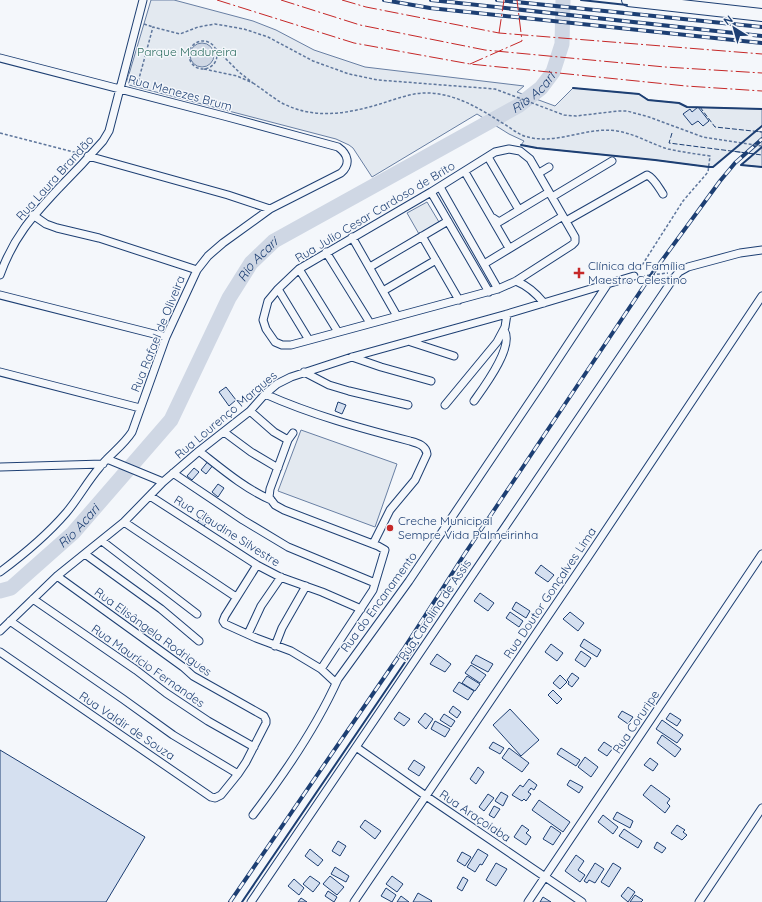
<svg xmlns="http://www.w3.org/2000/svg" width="762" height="902" font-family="Quicksand,sans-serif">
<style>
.green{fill:#e3e9f0;stroke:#687fa3}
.water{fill:#cfd7e4;stroke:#687fa3}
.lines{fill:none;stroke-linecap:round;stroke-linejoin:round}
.river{stroke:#cfd7e4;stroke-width:15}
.building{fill:#d5e0f0;stroke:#1d3f73}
.minor-casing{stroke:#1d3f73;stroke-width:9}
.primary-casing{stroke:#1d3f73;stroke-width:14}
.path{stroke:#5e769c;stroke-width:1.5;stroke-dasharray:3 2;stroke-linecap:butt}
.minor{stroke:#f4f7fb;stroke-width:7}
.primary{stroke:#f4f7fb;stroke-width:12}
.rail-casing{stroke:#1d3f73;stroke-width:4}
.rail{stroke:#f4f7fb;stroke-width:2.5;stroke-dasharray:8;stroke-linecap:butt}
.path-bridge{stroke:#5e769c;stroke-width:1.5;stroke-dasharray:3 2;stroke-linecap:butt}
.fence{stroke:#1d3f73;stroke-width:1;stroke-dasharray:5 2;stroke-linecap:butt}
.wall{stroke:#1d3f73;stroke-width:2}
.power{stroke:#c62828;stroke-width:1;stroke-dasharray:14 3 2 3;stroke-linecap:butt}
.poi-dot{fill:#c62828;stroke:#f4f7fb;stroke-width:1.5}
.labels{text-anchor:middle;stroke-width:3;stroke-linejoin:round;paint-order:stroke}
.park-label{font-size:12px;fill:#2c6c60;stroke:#f4f7fb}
.street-label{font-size:12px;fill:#1d3f73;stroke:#f4f7fb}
.poi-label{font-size:12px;fill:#1d3f73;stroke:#f4f7fb;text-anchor:start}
.water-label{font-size:13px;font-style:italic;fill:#1d3f73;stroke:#f4f7fb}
</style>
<rect width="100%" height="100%" fill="#f4f7fb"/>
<!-- green -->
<path class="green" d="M151 0H174L253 21 276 30 314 50 365 67 524 86 517 92 555 106 573 88 639 94 649 100 679 103 687 107 762 109V126L755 131 762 132V167L741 165 754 154 732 151 713 167H709L655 160 537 148 521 145 524 141 509 134 477 114 372 177 353 148 349 145 336 139 129 85 127 81Z
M427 202 439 222 419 234 407 213Z
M301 430 397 464 375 527 278 491Z"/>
<!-- water -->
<path class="water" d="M190 55a12 12 0 1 1 24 0a12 12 0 1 1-24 0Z"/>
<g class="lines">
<!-- river -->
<path class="river" id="s1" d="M0 591 11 588 73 533 171 420 229 298 251 263 274 241 518 106 541 88 553 72 562 44 563 0"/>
</g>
<!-- building -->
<path class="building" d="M698 107 709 121 703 126 698 121 692 125 683 114 690 109 692 112Z
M226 387 236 400 229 406 219 392Z
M338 402 346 405 342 414 335 411Z
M209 460 214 464 206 474 201 470Z
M194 468 199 472 192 480 187 476Z
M218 484 224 488 218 497 212 492Z
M205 513 211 518 202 528 196 523Z
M541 565 554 575 548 582 535 573Z
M480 593 494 603 488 611 474 601Z
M516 602 530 611 526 618 512 609Z
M510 612 523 621 519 627 506 618Z
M570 612 584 623 578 631 563 619Z
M584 639 601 650 597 657 580 646Z
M551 644 563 653 557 661 545 652Z
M581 651 591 658 585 667 575 660Z
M437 654 451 664 445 672 430 664Z
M476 655 493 664 488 672 471 663Z
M471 665 486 675 480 683 465 673Z
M572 673 579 678 572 687 568 684 569 682 567 680Z
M560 675 567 682 560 689 553 683Z
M467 676 480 684 475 691 462 683Z
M459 682 474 691 468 700 453 691Z
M553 690 562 699 557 704 548 695Z
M453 706 461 712 457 718 449 712Z
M510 709 539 740 521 756 493 725Z
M622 711 633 717 628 724 618 717Z
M399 712 410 719 404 726 394 719Z
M425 713 433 719 426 729 418 722Z
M670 713 681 720 677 726 666 719Z
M444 714 455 721 451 727 440 720Z
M662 720 683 735 677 743 656 729Z
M435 721 450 729 445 737 431 729Z
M662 735 681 749 675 757 657 743Z
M493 742 504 748 500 754 489 748Z
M604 742 613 748 607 756 598 750Z
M509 748 529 763 522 772 502 758Z
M561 748 580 760 576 766 557 754Z
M0 750 145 837 106 902H0Z
M585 757 598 767 591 777 578 767Z
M650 758 658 764 653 771 644 765Z
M414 760 425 767 419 776 408 769Z
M478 767 484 772 476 784 470 779Z
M529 779 537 785 534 790 531 788 528 792 531 794 526 801 524 799 522 801 512 795 520 785 523 787Z
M570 780 583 787 579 793 567 785Z
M651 785 670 799 667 803 670 806 665 813 643 795Z
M501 792 508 796 503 806 495 801Z
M488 794 494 798 484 811 479 807Z
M539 800 570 822 563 832 532 810Z
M494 806 500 809 494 818 489 815Z
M617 812 633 821 630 828 613 819Z
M603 815 618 827 613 834 598 822Z
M365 820 381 831 375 839 360 827Z
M522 825 529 830 526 833 531 837 526 845 514 837Z
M677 825 685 830 683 832 687 835 682 840 671 833Z
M551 826 561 833 553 845 543 839Z
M624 829 642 841 638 848 619 836Z
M338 841 346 846 340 856 332 851Z
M657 842 666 848 662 853 654 848Z
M310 849 323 860 318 866 305 856Z
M478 849 488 855 482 865 480 864 475 872 467 867Z
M462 852 471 857 465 866 457 861Z
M576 855 584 861 578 870 585 875 580 882 565 871Z
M496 863 507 869 496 886 486 880Z
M595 863 604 869 595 883 589 880 587 883 584 881Z
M613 863 621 868 609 887 601 882Z
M335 867 349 876 346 882 331 874Z
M310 876 320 883 313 892 303 884Z
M330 876 344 887 337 895 323 884Z
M392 876 403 884 397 892 386 884Z
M463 877 468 880 462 891 457 888Z
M294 879 304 888 299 895 288 886Z
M628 887 635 892 628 902 621 896Z
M386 888 396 895 392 902 381 896Z
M328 891 337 897 334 902 325 896Z
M418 893 432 901 431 902H413Z
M635 895 643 900 641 902H630Z
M401 896 409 902H397Z
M543 897 551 902H540Z
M301 898 307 902H298Z"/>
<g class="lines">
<defs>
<path id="minor" d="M0 58 224 116 338 147C348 154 351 164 341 173L270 209 223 243 208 256 197 270 166 337 132 432C123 446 109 455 99 468 87 482 78 499 66 513 47 535 23 555 0 572
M509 149 520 151 530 159 575 237V242L572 245 516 281 498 289 291 345H282L275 342 266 329 263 320 268 301 278 289 299 269 431 192 495 152Z
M88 156 228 195 270 209
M488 157 519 210
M465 172 509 248
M539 173 549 167
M440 187 498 289
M431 192 489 292
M552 197 612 161
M33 215 46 224 57 228 99 238 197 270
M493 218 499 222 549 192
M566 221 647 175C654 178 659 188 663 194
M422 236 459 300
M352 237 397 316
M326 252 370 323
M484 264 563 216
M370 267 448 221
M299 269 338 332
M0 275C14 236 32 217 59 188 74 173 89 157 103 141L109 131 143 0
M516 281C528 286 536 293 544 303
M278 289 309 340
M383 291 436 260
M0 295 166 337
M411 342 454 356
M352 357 381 367 431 381
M0 372 140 408
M304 372 329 385 349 391 408 405
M265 394C312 415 360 428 410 441 417 443 426 445 427 454L415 480 390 510 373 544
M474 401C484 387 515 346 504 330
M445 405 497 342 505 327 507 314
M250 411 274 432 288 440
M224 432 251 452 278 468
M293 433 288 440 270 489 269 497 275 505 284 510 378 546 385 550 373 590 321 669
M199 451C222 469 244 488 271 500
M107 459 163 482
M0 467 103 464
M173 473 243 520 288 547 375 583
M150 496 257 565 280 577 322 592 361 609
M124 522 236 597
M102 541 197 614
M85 554 161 609 199 641
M257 565 225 616 223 621 225 624 256 638 291 651 321 669 336 683
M33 599 136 670 166 693 208 721 254 747
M10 621 123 699 173 735 238 774
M0 631 57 576 124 522 163 482 199 451 250 411 265 394 277 384 291 377 352 357 507 314 634 276
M248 634 261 606 281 577
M275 646 282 628 306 586
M0 652 211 797 215 798 221 795 238 774 246 762 266 723V720L264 716 193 676 183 667 57 576
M356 747 426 796 582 902
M253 815C285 773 316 728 338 679L409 581 541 385 607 285
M251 902 673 279 679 272 688 267 740 253 762 250
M354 902 588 557 762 296
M528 902 762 554
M699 902 762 808"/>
<path id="primary" d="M628 0 762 15"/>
</defs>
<!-- minor casing -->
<use href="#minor" class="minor-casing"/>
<!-- primary casing -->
<use href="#primary" class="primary-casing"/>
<!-- path -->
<path class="path" d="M144 24 153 27
M189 55a14 14 0 1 1 28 0a14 14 0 1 1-28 0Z
M204 69 237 76 253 83 239 72 214 47
M253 83C262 89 271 96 280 102 313 120 346 114 380 104 396 99 413 92 430 93 459 95 480 109 504 124 511 128 520 136 528 137 558 145 587 126 617 131 636 134 651 144 668 149 682 152 696 154 710 156L708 172 683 201 639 270
M137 86 153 27 180 34 198 27 215 24 244 29 268 37 313 61 349 74 378 80 495 89 564 115 576 116 618 111H627L649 117 676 127
M0 133 81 154
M642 276 668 273"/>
<!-- minor -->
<use href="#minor" class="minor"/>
<!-- primary -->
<use href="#primary" class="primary"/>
<defs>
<path id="rail" d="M384 0 430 8 762 43
M431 0 762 36
M497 0 762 27
M230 902 403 650 464 555 652 274 720 181 735 163 762 139"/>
</defs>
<!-- rail casing -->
<use href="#rail" class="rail-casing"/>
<!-- rail -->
<use href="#rail" class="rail"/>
<!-- path-bridge -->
<path class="path-bridge" d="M676 127 703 137 762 146"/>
<!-- fence -->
<path class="fence" d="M700 107 715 127 762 132
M672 133 669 143 762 155"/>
<!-- wall -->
<path class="wall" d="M581 0 627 5
M573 88 639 94 648 100 679 103 687 107 762 109
M521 145 537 148 655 160 709 167H713L762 126
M762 147 741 165 762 167
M646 282 656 267
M242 902 418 643"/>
<!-- power -->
<path class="power" d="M217 0 354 43 470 64 686 86 762 91
M281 0 360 25 485 50 665 67 762 73
M342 0 366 7 499 33 762 54
M499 33 504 0
M470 64 522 41 517 0"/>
</g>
<!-- markers -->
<g class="poi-dot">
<path d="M577 267h4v4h4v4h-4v4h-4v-4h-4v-4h4z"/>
<circle cx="390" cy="528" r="4"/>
</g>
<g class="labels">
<!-- park labels -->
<g class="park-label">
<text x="187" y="56">Parque Madureira</text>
</g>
<!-- street labels -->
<g class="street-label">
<text transform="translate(180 93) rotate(15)" y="4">Rua Menezes Brum</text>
<text transform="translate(55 178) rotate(-48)" y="4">Rua Laura Brandão</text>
<text transform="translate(375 212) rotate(-31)" y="4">Rua Julio Cesar Cardoso de Brito</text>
<text transform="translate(158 334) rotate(-68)" y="4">Rua Rafael de Oliveira</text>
<text transform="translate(226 415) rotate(-40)" y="4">Rua Lourenço Marques</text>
<text transform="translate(227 531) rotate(32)" y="4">Rua Claudine Silvestre</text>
<text transform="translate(550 593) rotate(-56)" y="4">Rua Doutor Gonçalves Lima</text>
<text transform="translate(379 602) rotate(-54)" y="4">Rua do Encanamento</text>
<text transform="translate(435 610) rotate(-56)" y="4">Rua Carolina de Assis</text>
<text transform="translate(153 632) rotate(36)" y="4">Rua Elisângela Rodrigues</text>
<text transform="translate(148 666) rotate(35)" y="4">Rua Maurício Fernandes</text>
<text transform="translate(636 722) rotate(-56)" y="4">Rua Coruripe</text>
<text transform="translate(127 726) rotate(34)" y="4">Rua Valdir de Souza</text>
<text transform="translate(475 816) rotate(34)" y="4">Rua Araçoiaba</text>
</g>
<!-- poi labels -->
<g class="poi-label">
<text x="588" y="270">Clínica da Família<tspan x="588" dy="14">Maestro Celestino</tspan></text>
<text x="398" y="525">Creche Municipal<tspan x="398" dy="14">Sempre Vida Palmeirinha</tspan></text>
</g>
<!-- water labels -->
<g class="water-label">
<text dy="5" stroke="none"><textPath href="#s1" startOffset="751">Rio Acari</textPath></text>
<text dy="5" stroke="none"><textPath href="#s1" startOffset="427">Rio Acari</textPath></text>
<text dy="5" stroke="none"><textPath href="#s1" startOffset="103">Rio Acari</textPath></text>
</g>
</g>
<!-- north arrow -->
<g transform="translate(734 28) rotate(323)" stroke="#f4f7fb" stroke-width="3" paint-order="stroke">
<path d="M0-3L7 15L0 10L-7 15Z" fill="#1d3f73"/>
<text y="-6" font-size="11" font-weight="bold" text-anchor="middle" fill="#1d3f73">N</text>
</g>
</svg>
